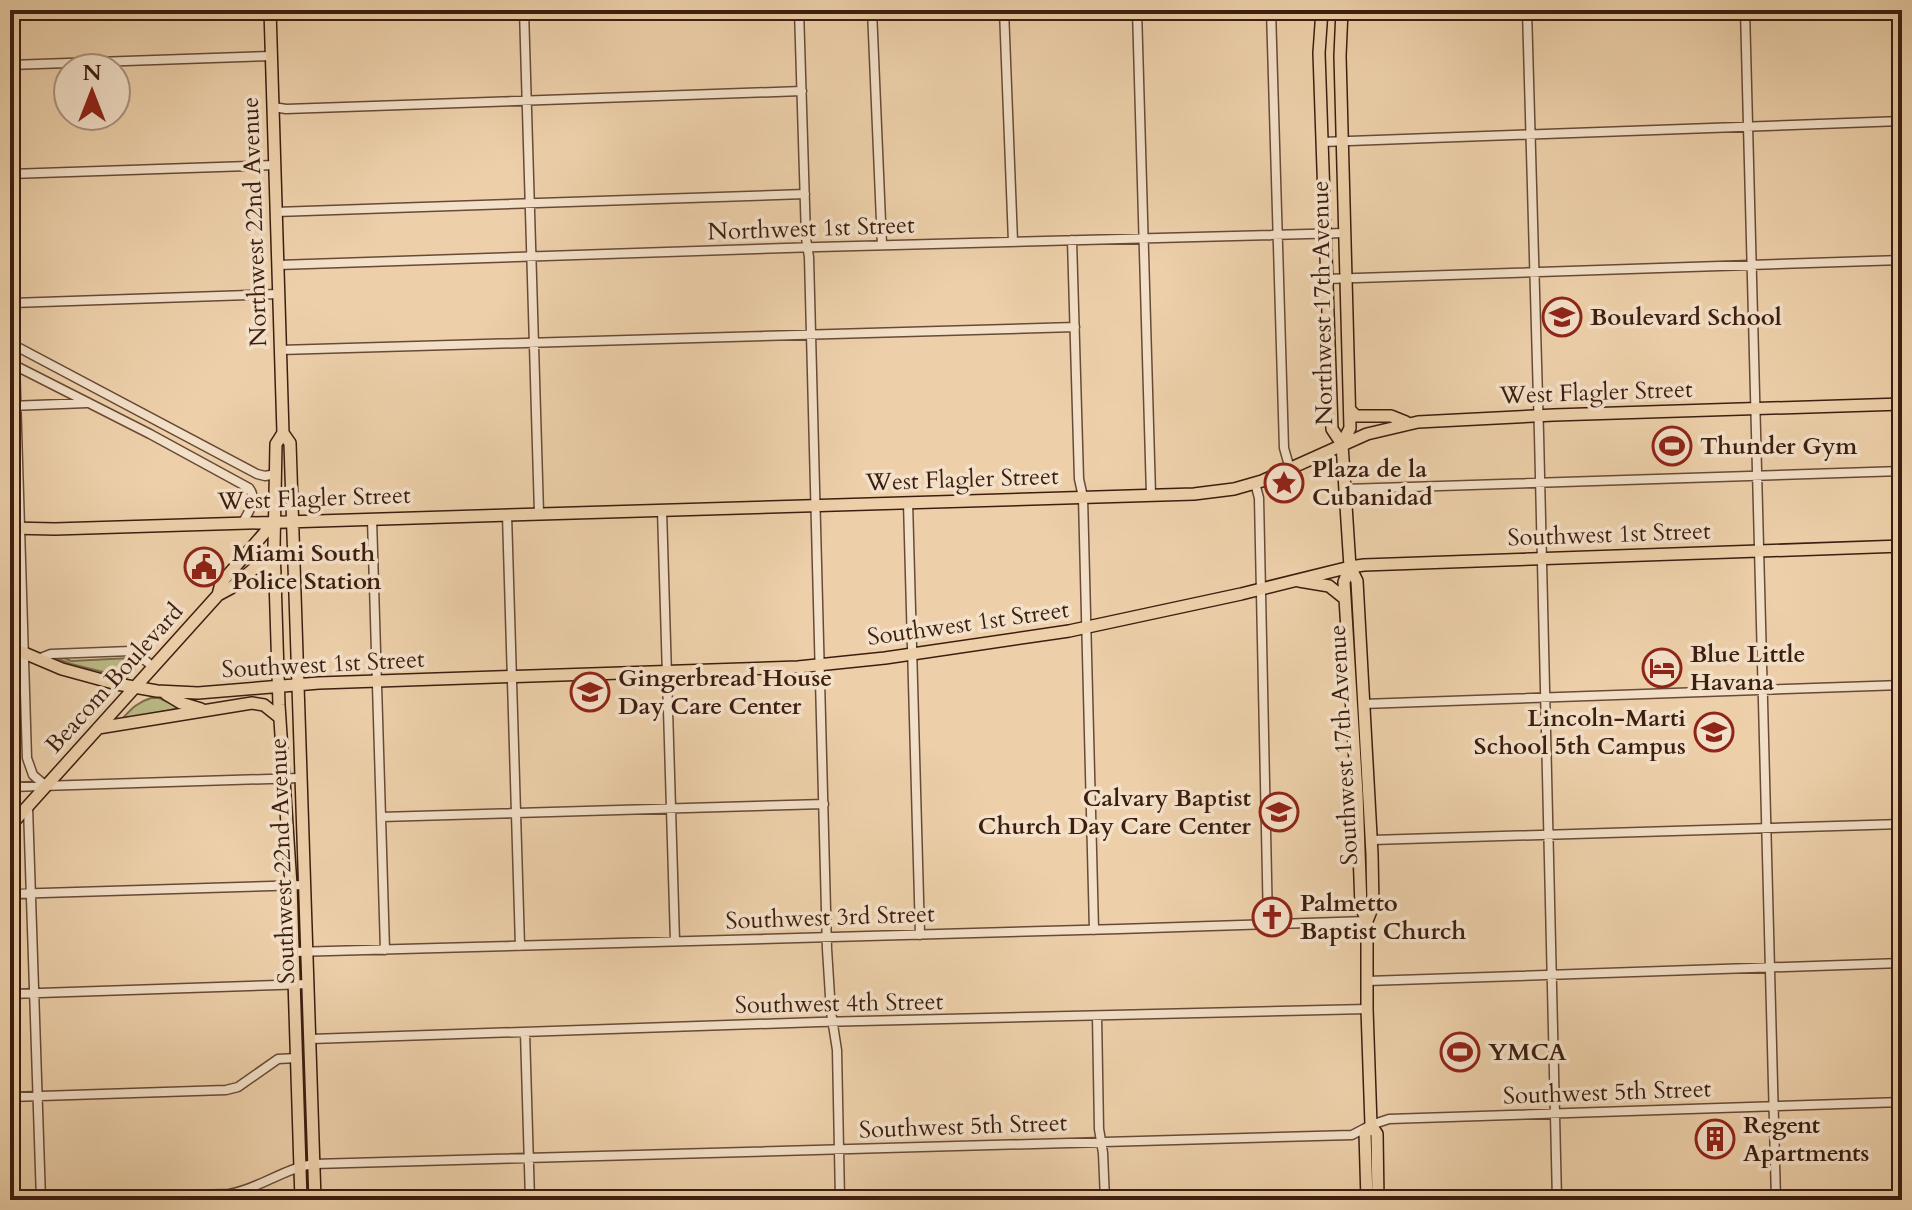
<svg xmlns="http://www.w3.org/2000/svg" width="1912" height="1210" font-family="Cardo,serif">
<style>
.green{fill:#bbba86;stroke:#7c6c4b;stroke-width:2}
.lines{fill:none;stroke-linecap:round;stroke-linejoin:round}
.minor-casing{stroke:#684a36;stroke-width:11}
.major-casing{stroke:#3c1e10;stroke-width:14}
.minor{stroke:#f3e0c8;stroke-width:8}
.major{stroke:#edd0aa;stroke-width:11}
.labels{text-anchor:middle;stroke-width:7;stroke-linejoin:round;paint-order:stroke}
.street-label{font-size:24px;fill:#3c1e10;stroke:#f3e0c8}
.poi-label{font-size:24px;font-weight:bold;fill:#3c1e10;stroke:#f3e0c8;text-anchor:start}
</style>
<rect width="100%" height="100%" fill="#edd0aa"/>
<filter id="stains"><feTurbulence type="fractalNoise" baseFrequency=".0025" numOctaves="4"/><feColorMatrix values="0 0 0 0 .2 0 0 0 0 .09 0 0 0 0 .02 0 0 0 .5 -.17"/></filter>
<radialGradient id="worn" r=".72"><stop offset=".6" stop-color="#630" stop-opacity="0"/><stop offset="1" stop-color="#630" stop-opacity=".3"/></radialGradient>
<!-- green -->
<path class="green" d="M53 657H62L71 661 130 658 134 659 137 662V666L127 678 71 664Z
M151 698H159L181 708 124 719 123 718C132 708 138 702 151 698Z"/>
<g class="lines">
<defs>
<path id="minor" d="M524 10 539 513
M799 10 806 238 809 257 827 949 831 1012 837 1050 840 1200
M872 10 882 245
M1004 10 1013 242
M1137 10 1151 495
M1271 10 1284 448 1290 469
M1527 10 1539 434 1557 1200
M1745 10 1776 1200
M10 65 272 56
M273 107 286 109 802 91
M1322 142 1902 121
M10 174 275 165
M10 199 27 758 33 775 46 786
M276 212 805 194
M1072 240 1079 479 1083 497 1094 930
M278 265 818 247 1345 233
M1326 279 1902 260
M12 303 279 294
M10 343 257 474 265 476 276 474
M280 350 1075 327
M14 365 150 434 249 488C258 500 249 511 243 522
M10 406 87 403
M1255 483 1259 498 1268 925
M1346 489 1902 471
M908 502 920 935
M662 510 675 941
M507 515 520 946
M372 519 385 950
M38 659 51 654 131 651 139 655 153 667
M10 666 24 679
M1363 704 1902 685
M10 787 300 778
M28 807 41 1200
M381 817 824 804
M1372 840 1902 824
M10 894 305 885
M293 952 1119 929 1367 921
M1367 981 1902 963
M10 994 309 984
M1097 1016 1099 1129 1103 1153 1105 1200
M525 1032 530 1200
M311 1039 819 1022 1367 1009
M10 1097 226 1090 238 1087 278 1059 297 1058
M27 1200 229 1194C259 1189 284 1168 314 1164L1352 1135 1371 1125 1389 1119 1902 1102"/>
<path id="major" d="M270 10 283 433 290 443 315 1200
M1322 10 1319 53 1332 429 1342 444 1350 567 1357 581 1372 854 1373 906 1367 921V1009L1371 1125 1365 1133 1367 1200
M1342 10 1340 56 1350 428 1342 444
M1350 410 1356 416H1391L1406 422
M283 433 276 444 274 547 279 705 291 885 301 1200
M10 528 55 529 1194 494 1234 489 1262 481 1367 434 1418 422 1554 415 1902 404
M1350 567 1344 582 1357 794 1361 907 1367 921
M1299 581 1329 586 1344 598
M218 595 221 583 274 522
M10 647 62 669 117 684 157 691 198 693 319 683 798 667 885 658 1069 631 1241 594 1350 567 1364 565 1902 546
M166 694 181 703 201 709
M98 728 252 703 264 705 279 717
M10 826 218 595 231 588 257 566H265L275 572
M1371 1125 1377 1134 1378 1200"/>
</defs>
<!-- minor casing -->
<use href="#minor" class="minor-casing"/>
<!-- major casing -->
<use href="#major" class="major-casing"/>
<!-- minor -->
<use href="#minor" class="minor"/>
<!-- major -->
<use href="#major" class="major"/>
</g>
<!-- icons -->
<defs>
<symbol id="school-ring" viewBox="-11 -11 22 22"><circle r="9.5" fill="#f3e0c8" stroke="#8f2418" stroke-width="1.5"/><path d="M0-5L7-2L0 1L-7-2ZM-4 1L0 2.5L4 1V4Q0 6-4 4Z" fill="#8f2418"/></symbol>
<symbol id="stadium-ring" viewBox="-11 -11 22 22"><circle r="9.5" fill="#f3e0c8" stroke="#8f2418" stroke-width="1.5"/><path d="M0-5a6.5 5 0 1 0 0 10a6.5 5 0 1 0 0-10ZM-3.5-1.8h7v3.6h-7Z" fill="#8f2418"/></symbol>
<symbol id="sight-ring" viewBox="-11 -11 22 22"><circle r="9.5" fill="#f3e0c8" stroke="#8f2418" stroke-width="1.5"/><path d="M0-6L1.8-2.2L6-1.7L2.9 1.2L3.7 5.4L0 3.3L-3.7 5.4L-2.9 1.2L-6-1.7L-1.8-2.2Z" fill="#8f2418"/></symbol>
<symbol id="civic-ring" viewBox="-11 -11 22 22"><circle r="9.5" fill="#f3e0c8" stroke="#8f2418" stroke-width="1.5"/><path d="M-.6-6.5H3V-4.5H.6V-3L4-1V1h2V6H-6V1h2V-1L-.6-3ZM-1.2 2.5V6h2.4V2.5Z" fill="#8f2418"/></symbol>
<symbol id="hotel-ring" viewBox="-11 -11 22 22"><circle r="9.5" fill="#f3e0c8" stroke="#8f2418" stroke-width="1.5"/><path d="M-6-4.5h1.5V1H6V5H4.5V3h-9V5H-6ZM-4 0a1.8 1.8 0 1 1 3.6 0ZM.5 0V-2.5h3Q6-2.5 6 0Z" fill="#8f2418"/></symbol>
<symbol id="church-ring" viewBox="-11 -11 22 22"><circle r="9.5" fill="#f3e0c8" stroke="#8f2418" stroke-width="1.5"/><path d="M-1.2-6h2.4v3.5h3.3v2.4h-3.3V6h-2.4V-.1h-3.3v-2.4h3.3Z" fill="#8f2418"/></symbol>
<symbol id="building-ring" viewBox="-11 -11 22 22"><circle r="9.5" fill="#f3e0c8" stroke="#8f2418" stroke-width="1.5"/><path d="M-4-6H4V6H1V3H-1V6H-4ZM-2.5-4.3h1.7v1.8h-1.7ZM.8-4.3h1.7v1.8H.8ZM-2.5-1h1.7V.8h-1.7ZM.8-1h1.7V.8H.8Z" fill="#8f2418"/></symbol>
</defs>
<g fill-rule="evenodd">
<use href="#school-ring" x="1540" y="295" width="44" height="44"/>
<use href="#stadium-ring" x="1650" y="424" width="44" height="44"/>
<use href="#sight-ring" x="1262" y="461" width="44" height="44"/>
<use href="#civic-ring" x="182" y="545" width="44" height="44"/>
<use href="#hotel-ring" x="1640" y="646" width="44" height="44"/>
<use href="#school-ring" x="568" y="670" width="44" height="44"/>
<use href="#school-ring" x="1692" y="710" width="44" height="44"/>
<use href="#school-ring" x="1257" y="790" width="44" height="44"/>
<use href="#church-ring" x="1250" y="895" width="44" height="44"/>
<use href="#stadium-ring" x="1438" y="1030" width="44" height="44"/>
<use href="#building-ring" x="1693" y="1117" width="44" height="44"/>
</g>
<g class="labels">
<!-- street labels -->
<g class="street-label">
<text transform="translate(254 222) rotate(-92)" y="8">Northwest 22nd Avenue</text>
<text transform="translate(811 228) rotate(-2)" y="8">Northwest 1st Street</text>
<text transform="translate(1322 303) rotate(-91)" y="8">Northwest 17th Avenue</text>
<text transform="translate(1596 392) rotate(-2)" y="8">West Flagler Street</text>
<text transform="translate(962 479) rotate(-2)" y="8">West Flagler Street</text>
<text transform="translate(314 498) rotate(-2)" y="8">West Flagler Street</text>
<text transform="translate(1609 534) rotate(-2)" y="8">Southwest 1st Street</text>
<text transform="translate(968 623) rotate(-8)" y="8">Southwest 1st Street</text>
<text transform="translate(323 664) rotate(-3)" y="8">Southwest 1st Street</text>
<text transform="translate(114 678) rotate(-48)" y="8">Beacom Boulevard</text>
<text transform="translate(1343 745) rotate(-93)" y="8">Southwest 17th Avenue</text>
<text transform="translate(282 861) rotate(-92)" y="8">Southwest 22nd Avenue</text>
<text transform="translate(830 917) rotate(-2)" y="8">Southwest 3rd Street</text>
<text transform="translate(839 1003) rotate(-1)" y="8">Southwest 4th Street</text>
<text transform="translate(1607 1092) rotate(-2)" y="8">Southwest 5th Street</text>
<text transform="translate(963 1126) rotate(-2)" y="8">Southwest 5th Street</text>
</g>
<!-- poi labels -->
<g class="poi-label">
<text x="1590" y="325">Boulevard School</text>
<text x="1700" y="454">Thunder Gym</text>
<text x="1312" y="477">Plaza de la<tspan x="1312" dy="28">Cubanidad</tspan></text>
<text x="232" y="561">Miami South<tspan x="232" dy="28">Police Station</tspan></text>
<text x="1690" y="662">Blue Little<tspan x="1690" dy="28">Havana</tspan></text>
<text x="618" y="686">Gingerbread House<tspan x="618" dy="28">Day Care Center</tspan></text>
<text x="1686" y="726" text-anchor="end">Lincoln-Marti<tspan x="1686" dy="28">School 5th Campus</tspan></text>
<text x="1251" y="806" text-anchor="end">Calvary Baptist<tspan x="1251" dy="28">Church Day Care Center</tspan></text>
<text x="1300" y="911">Palmetto<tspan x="1300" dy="28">Baptist Church</tspan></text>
<text x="1488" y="1060">YMCA</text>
<text x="1743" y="1133">Regent<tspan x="1743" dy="28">Apartments</tspan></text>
</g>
</g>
<!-- margin -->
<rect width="1912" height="1210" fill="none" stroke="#edd0aa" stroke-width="40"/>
<rect x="12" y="12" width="1888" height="1186" fill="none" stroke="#3c1e10" stroke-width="4"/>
<rect x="20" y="20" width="1872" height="1170" fill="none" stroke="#3c1e10" stroke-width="2"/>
<!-- north arrow -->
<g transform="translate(92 92)"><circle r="38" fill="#f3e0c8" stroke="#aa927e" stroke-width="2"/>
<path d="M0-6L14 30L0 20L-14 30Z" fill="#8f2418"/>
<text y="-12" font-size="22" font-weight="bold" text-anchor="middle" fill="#3c1e10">N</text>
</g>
<rect width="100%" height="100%" filter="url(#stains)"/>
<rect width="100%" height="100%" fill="url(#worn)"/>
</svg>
